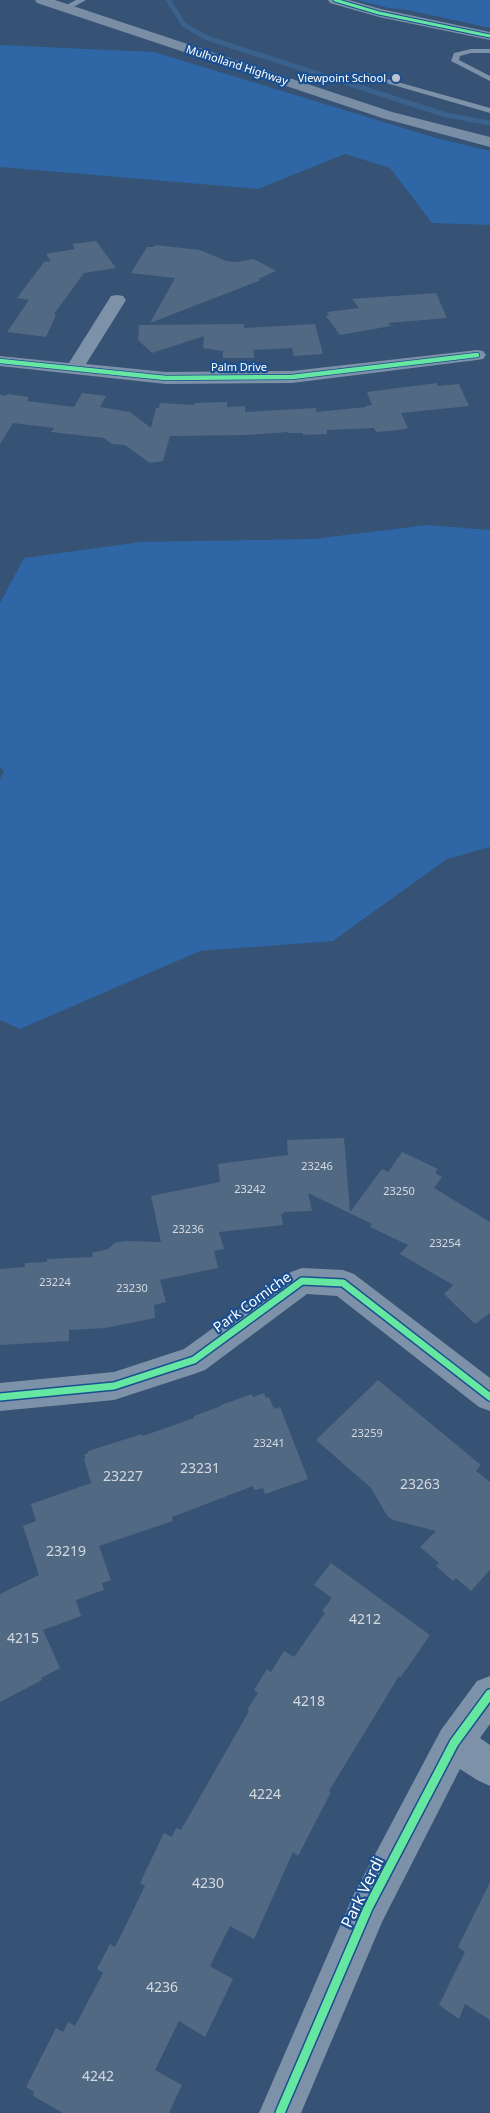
<svg xmlns="http://www.w3.org/2000/svg" width="490" height="2113" font-family="'Noto Sans',sans-serif">
<style>
.green{fill:#2f66a5}
.lines{fill:none;stroke-linecap:round;stroke-linejoin:round}
.stream{stroke:#3b618d;stroke-width:5}
.building{fill:#526984}
.lane{fill:#7d92a8;fill-rule:evenodd}
.street{fill:#7d92a8;fill-rule:evenodd}
.secondary{fill:#798da4;fill-rule:evenodd}
.cycleway-far3-casing{stroke:#1b4f8f;stroke-width:5}
.cycleway-far2-casing{stroke:#1b4f8f;stroke-width:6}
.cycleway-far1-casing{stroke:#1b4f8f;stroke-width:10}
.cycleway-casing{stroke:#1b4f8f;stroke-width:12}
.cycleway-far3{stroke:#66e7a1;stroke-width:3}
.cycleway-far2{stroke:#66e7a1;stroke-width:4.5}
.cycleway-far1{stroke:#66e7a1;stroke-width:7}
.cycleway{stroke:#66e7a1;stroke-width:9}
.poi-dot{fill:#b9c2ce;stroke:#1b4f8f;stroke-width:2}
.labels{text-anchor:middle;stroke-width:4.5;stroke-linejoin:round;paint-order:stroke}
.far-street-label{font-size:11px;fill:#fff;stroke:#1b4f8f}
.far-poi-label{font-size:11px;fill:#fff;stroke:#1b4f8f;text-anchor:end}
.number-label{font-size:11px;fill:#d4dae0}
.street-label{font-size:14px;fill:#fff;stroke:#1b4f8f}
.near-number-label{font-size:14px;fill:#d4dae0}
.near-street-label{font-size:16px;fill:#fff;stroke:#1b4f8f}
</style>
<rect width="100%" height="100%" fill="#365274"/>
<!-- green -->
<path class="green" d="M357 0H490V28L408 10 388 8Z
M0 45 154 52 436 138 490 151V225L432 223 390 168 345 154 258 189 0 167Z
M427 525 490 530V847L447 859 333 941 200 951 20 1029 0 1020V780L4 771 0 768V603L24 558 140 542 313 539Z"/>
<g class="lines">
<!-- stream -->
<path class="stream" d="M168 0 184 25 207 38 446 115 490 123"/>
</g>
<!-- building -->
<path class="building" d="M96 241 116 268 84 273 54 314 56 315 46 337 7 332 29 300 17 298 44 262 51 261 46 254 75 249 72 244Z
M155 245 200 250 226 261 237 262 254 259 276 271 258 279 261 280 150 323 175 278 131 273 147 247H154Z
M436 293 447 318 388 323 391 326 340 335 326 316 329 315 327 312 359 308 352 299Z
M244 324V328L315 324 323 354 294 356 292 348 254 350V358H223V351L203 348 204 336 152 353 138 340 139 325Z
M437 383 438 386 459 384 469 406 401 413 408 428 400 430 376 432 374 428 327 430V434L303 435V433H288V432L246 435 170 436 163 461 150 463 125 445 112 444 104 438 51 432 54 428 13 423 0 444V395L6 396 7 394 29 397 27 401 74 407 82 393 106 396 100 407 130 412 151 428 156 408H159L160 403 194 405V403L227 402V407L245 406V412L316 408V412L366 407 365 406 372 405 367 392Z
M344 1138 350 1212 382 1169 388 1172 402 1152 438 1169 435 1173 442 1177 434 1188 490 1222V1313L475 1324 444 1294 453 1285 400 1254 408 1245 370 1227 372 1224 308 1193 312 1211 283 1212 284 1214H281L283 1225 219 1232 224 1249 214 1251 218 1268 160 1280 166 1302 154 1305 155 1318 105 1328 69 1330V1341L0 1345V1269L25 1267V1263L47 1262V1259L93 1257 92 1253 108 1249 115 1243 125 1241 161 1242 151 1196 220 1182 218 1164 288 1155 287 1140Z
M378 1380 481 1465 476 1471 490 1482V1570L471 1591 456 1578 453 1581 436 1566 439 1563 420 1547 436 1531 393 1520 388 1517 371 1488 316 1440Z
M264 1393 266 1398 269 1397 274 1409 280 1407 308 1479 265 1494 263 1488 254 1490 253 1486 172 1517 173 1521 99 1546 111 1580 102 1583 104 1590 76 1600 81 1616 43 1630 60 1668 41 1678 42 1680 0 1702V1594L39 1575 23 1526 36 1521 31 1504 91 1483 84 1459 86 1458 84 1455 88 1453V1451L142 1434 143 1436 194 1418V1416L221 1406V1405L252 1394 253 1397Z
M331 1563 430 1635 401 1677 399 1676 329 1791 331 1792 298 1856 293 1852 254 1939 230 1926 210 1966 233 1979 205 2037 179 2021 155 2070 182 2085 169 2113H63L33 2096 34 2092 26 2087 56 2028 63 2032 68 2022 75 2026 103 1973 97 1969 110 1944 115 1947 145 1886 140 1883 164 1833 172 1837 176 1828 181 1830 249 1711 247 1710 258 1693 254 1690 267 1669 271 1672 284 1651 294 1657 325 1613 322 1611 332 1598 314 1585Z
M490 1882V2020L465 2004 459 2019 439 2005 465 1952 458 1947Z"/>
<g class="lines">
<!-- lane -->
<path class="lane" d="M76 0H86L68 10 61 8Z
M471 49H490V53H471L460 56 459 60 490 76V81L451 61 454 53Z
M362 72 490 108V113L362 76Z"/>
<!-- street -->
<path class="street" d="M328 0H349L381 9 490 32V40L379 17 330 3Z
M117 295 123 296 126 300 86 364 166 372 292 371 477 350 483 351 486 355 483 359 477 360 292 383 166 384 0 366V356L69 363 111 296Z
M302 1268 343 1270 354 1274 490 1378V1411L479 1407 337 1296 307 1294 205 1370 194 1374 114 1400 0 1411V1383L114 1372 184 1349 291 1272Z
M490 1676V1724L480 1738 490 1745V1786L477 1780 460 1769 382 1922 301 2113H259L354 1894 441 1730 477 1681Z"/>
<!-- secondary -->
<path class="secondary" d="M35 0H55L392 112 490 137V147L382 118 37 3Z"/>
<defs>
<path id="cycleway-far3" d="M335 0 379 13 490 36"/>
<path id="cycleway-far2" d="M0 361 166 378 292 377 477 355"/>
<path id="cycleway-far1" d="M0 1397 114 1386 194 1360 302 1281 343 1283 490 1397"/>
<path id="cycleway" d="M280 2113 368 1908 454 1743 490 1694"/>
</defs>
<!-- cycleway-far3 casing -->
<use href="#cycleway-far3" class="cycleway-far3-casing"/>
<!-- cycleway-far2 casing -->
<use href="#cycleway-far2" class="cycleway-far2-casing"/>
<!-- cycleway-far1 casing -->
<use href="#cycleway-far1" class="cycleway-far1-casing"/>
<!-- cycleway casing -->
<use href="#cycleway" class="cycleway-casing"/>
<!-- cycleway-far3 -->
<use href="#cycleway-far3" class="cycleway-far3"/>
<!-- cycleway-far2 -->
<use href="#cycleway-far2" class="cycleway-far2"/>
<!-- cycleway-far1 -->
<use href="#cycleway-far1" class="cycleway-far1"/>
<!-- cycleway -->
<use href="#cycleway" class="cycleway"/>
</g>
<!-- markers -->
<circle class="poi-dot" cx="396" cy="78" r="5"/>
<g class="labels">
<!-- far-street labels -->
<g class="far-street-label">
<text transform="translate(237 65) rotate(18)" y="4">Mulholland Highway</text>
<text x="239" y="371">Palm Drive</text>
</g>
<!-- far-poi labels -->
<g class="far-poi-label">
<text x="386" y="82">Viewpoint School</text>
</g>
<!-- number labels -->
<g class="number-label">
<text x="317" y="1170">23246</text>
<text x="250" y="1193">23242</text>
<text x="399" y="1195">23250</text>
<text x="188" y="1233">23236</text>
<text x="445" y="1247">23254</text>
<text x="55" y="1286">23224</text>
<text x="132" y="1292">23230</text>
<text x="367" y="1437">23259</text>
<text x="269" y="1447">23241</text>
</g>
<!-- street labels -->
<g class="street-label">
<text transform="translate(252 1302) rotate(-36)" y="5">Park Corniche</text>
</g>
<!-- near-number labels -->
<g class="near-number-label">
<text x="200" y="1473">23231</text>
<text x="123" y="1481">23227</text>
<text x="420" y="1489">23263</text>
<text x="66" y="1556">23219</text>
<text x="365" y="1624">4212</text>
<text x="23" y="1643">4215</text>
<text x="309" y="1706">4218</text>
<text x="265" y="1799">4224</text>
<text x="208" y="1888">4230</text>
<text x="162" y="1992">4236</text>
<text x="98" y="2081">4242</text>
</g>
<!-- near-street labels -->
<g class="near-street-label">
<text transform="translate(362 1892) rotate(-64)" y="6">Park Verdi</text>
</g>
</g>
</svg>
